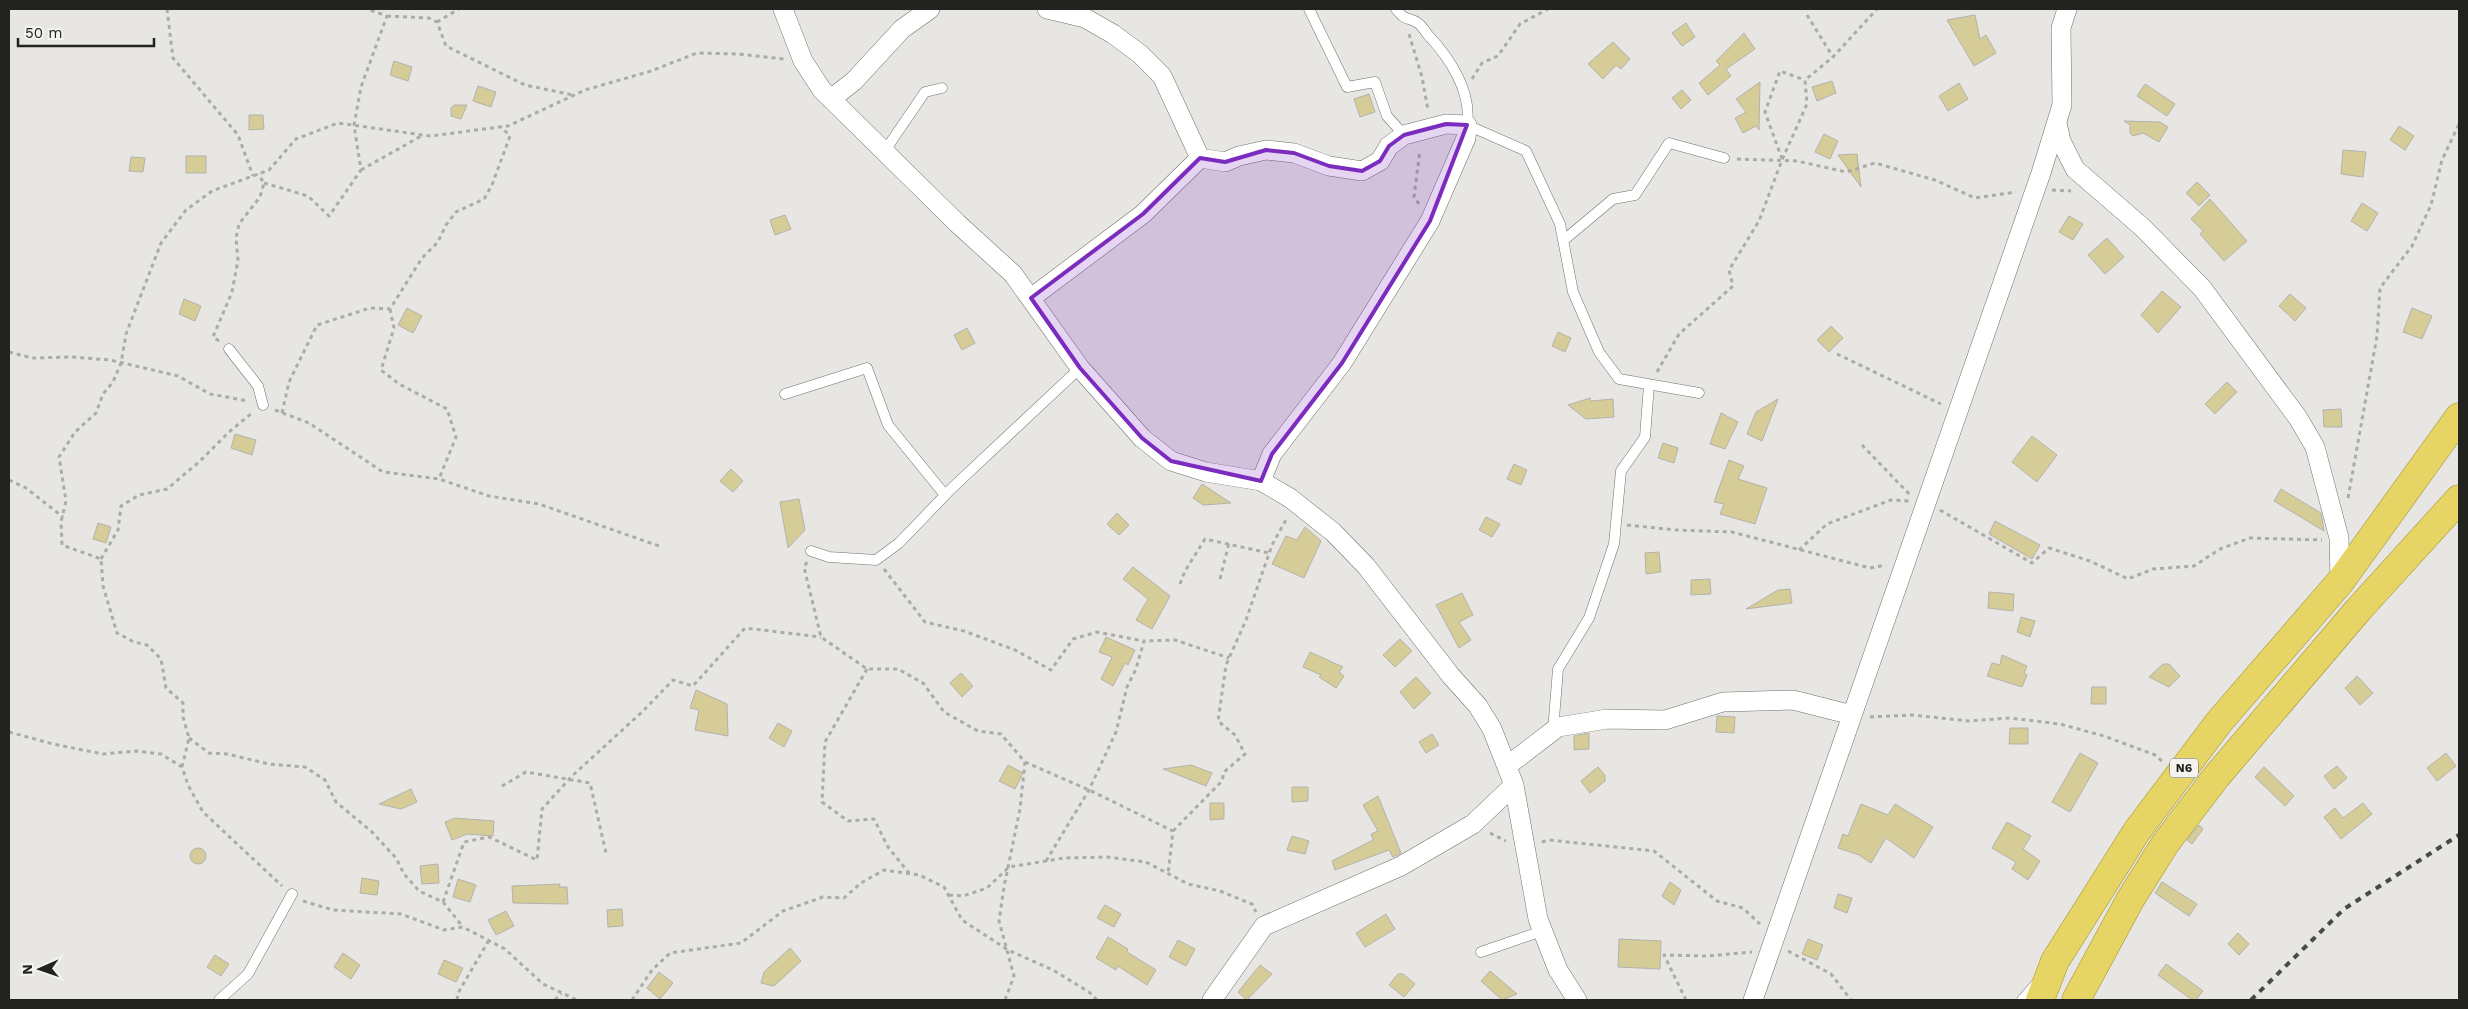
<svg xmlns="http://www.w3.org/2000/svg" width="2468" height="1009" font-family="'Work Sans',sans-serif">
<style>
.building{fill:#d5cc97;stroke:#b3b2ae}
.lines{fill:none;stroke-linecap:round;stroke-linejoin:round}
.service-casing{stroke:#70706c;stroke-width:11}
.minor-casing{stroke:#70706c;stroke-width:20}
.trunk-casing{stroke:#9d8f33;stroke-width:29}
.path{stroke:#ababa8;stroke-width:3;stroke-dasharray:4 4;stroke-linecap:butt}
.service{stroke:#fff;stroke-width:10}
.minor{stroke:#fff;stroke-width:19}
.trunk{stroke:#e6d464;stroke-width:28}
.rail{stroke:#494948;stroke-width:4;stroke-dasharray:6 6;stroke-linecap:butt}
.marked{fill:#7b2cbf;fill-opacity:0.2;stroke:#7b2cbf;stroke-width:4;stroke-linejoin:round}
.labels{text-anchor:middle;stroke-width:5;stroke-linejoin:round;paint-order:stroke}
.shield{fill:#f4f3ef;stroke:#61615f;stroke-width:1}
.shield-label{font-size:12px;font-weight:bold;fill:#222221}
</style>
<rect width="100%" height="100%" fill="#e7e6e2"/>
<!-- building -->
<path class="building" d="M1975 15 1980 39 1986 35 1996 53 1974 66 1947 20Z
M1686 23 1695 37 1682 46 1672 33Z
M1744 33 1755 49 1726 69 1731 76 1708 95 1699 83 1720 65 1716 61Z
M1613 42 1630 59 1621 69 1616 65 1603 79 1588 64Z
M394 61 412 67 408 81 390 75Z
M1832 81 1836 93 1817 101 1812 87Z
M1760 82 1759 130 1756 126 1743 133 1735 118 1746 112 1736 99Z
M1959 83 1968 99 1948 111 1939 96Z
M2145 84 2175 104 2167 116 2137 96Z
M478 86 496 92 491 107 473 101Z
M1682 90 1691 100 1681 109 1672 98Z
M1369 94 1375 112 1360 117 1354 99Z
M454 105H467L461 119 451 116V108Z
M249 115H263L264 129 249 130Z
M2124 121 2160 122 2168 127 2159 142 2143 133 2133 136 2130 133V125Z
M2399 126 2414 136 2405 150 2390 140Z
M1824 134 1838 141 1830 159 1815 152Z
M2343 150 2366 152 2363 177 2341 174Z
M1857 154 1861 187 1838 155Z
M186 156H206V173H186Z
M131 157 145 158 143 172 129 171Z
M2197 182 2210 195 2199 206 2186 193Z
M2210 199 2247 241 2224 261 2200 234 2203 231 2191 219Z
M2362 203 2378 213 2367 231 2351 221Z
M785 215 791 229 775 235 770 220Z
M2069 216 2083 224 2073 240 2059 232Z
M2107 238 2124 257 2105 274 2088 255Z
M2162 291 2181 307 2158 333 2141 315Z
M2290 294 2306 308 2295 321 2279 306Z
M184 299 201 306 195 321 179 314Z
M407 308 422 316 413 333 398 325Z
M2412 308 2432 316 2422 339 2403 332Z
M1831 326 1843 338 1829 352 1817 340Z
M967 328 975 343 962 350 954 335Z
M1558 332 1571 338 1565 352 1552 346Z
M2227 382 2237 392 2215 414 2205 404Z
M1590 398 1591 401 1613 399 1614 417 1586 419 1568 405Z
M1778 399 1762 441 1747 434 1756 412Z
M2341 409 2342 427H2324L2323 410Z
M1721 413 1738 422 1725 449 1710 444Z
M235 434 256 440 252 455 231 448Z
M2032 436 2057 455 2037 482 2012 462Z
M1663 443 1678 448 1674 463 1658 458Z
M1729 460 1744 466 1738 479 1767 488 1755 524 1720 514 1724 504 1714 502Z
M1514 464 1527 470 1521 485 1507 479Z
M731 469 743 481 733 492 720 481Z
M1202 484 1231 503 1203 505 1193 498Z
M2281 489 2321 513 2324 531 2274 501Z
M799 499 805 530 788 548 780 502Z
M1117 513 1129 525 1119 535 1107 524Z
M1486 517 1500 524 1492 537 1479 530Z
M1995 521 2040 545 2032 559 1989 534Z
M98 523 111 527 106 543 93 539Z
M1305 527 1321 541 1304 578 1272 564 1286 536 1297 540Z
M1659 552 1661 572 1646 574 1645 553Z
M1133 567 1170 596 1152 629 1136 620 1148 599 1123 579Z
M1710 579 1711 594 1691 595V580Z
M1790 589 1792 603 1746 609 1778 590Z
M1989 592 2014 594 2013 611 1988 608Z
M1462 593 1473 615 1459 622 1471 640 1459 648 1436 605Z
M2021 617 2035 621 2030 637 2017 632Z
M1106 637 1135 650 1128 665 1125 663 1113 686 1101 679 1112 657 1099 652Z
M1400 639 1412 651 1395 667 1383 655Z
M1310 652 1343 667 1339 672 1344 676 1336 688 1319 677 1321 675 1303 667Z
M2002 655 2027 666 2024 673 2027 675 2022 687 1987 676 1992 663 2000 665Z
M2163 664H2169L2180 676 2169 687 2149 677Z
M961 673 973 686 962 697 950 683Z
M2357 676 2373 693 2360 705 2345 688Z
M1416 677 1431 693 1414 709 1400 692Z
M2092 687H2106V704H2091Z
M696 690 727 704 728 736 695 730 699 710 690 708Z
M1717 716 1735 717 1734 733 1716 732Z
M778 723 792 731 784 747 769 738Z
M2010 728H2028V744H2009Z
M1589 733V749L1574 750V736Z
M1432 734 1439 745 1426 753 1419 742Z
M2080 753 2098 763 2070 812 2052 802Z
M2446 753 2456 766 2437 781 2427 768Z
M1008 765 1023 773 1015 789 999 781Z
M1191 765 1212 773 1206 786 1163 769Z
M2337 766 2347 778 2334 789 2324 776Z
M1598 767 1605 775V781L1590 793 1581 781Z
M2264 767 2294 796 2285 806 2255 777Z
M1292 787H1308V801L1292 802Z
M411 789 417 802 401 809 379 804Z
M1378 796 1401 853 1393 857 1389 850 1335 870 1332 861 1373 840 1371 834 1378 831 1363 805Z
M1210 803H1224V819L1210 820Z
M2363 803 2372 814 2341 839 2324 817 2335 808 2343 818Z
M1861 804 1888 815 1895 804 1933 827 1914 858 1886 838 1871 863 1859 855 1838 848 1843 834 1848 836Z
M455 818 494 821 493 836 467 834 452 840 445 822Z
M2007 822 2031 836 2023 849 2040 861 2028 880 2012 869 2016 862 1992 848Z
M2199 825 2203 829 2192 844 2187 840Z
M1292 836 1309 841 1305 854 1287 850Z
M190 856a8 8 0 1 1 16 0a8 8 0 1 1-16 0Z
M438 864 439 883 422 884 420 866Z
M362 878 379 881 377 895 360 893Z
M458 879 476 885 470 902 453 897Z
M1670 882 1681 890 1674 905 1662 896Z
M2162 882 2197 904 2189 916 2155 893Z
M560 884 559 887H567L568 904 513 903 512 886Z
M1838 894 1852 898 1847 913 1834 908Z
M1105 905 1121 914 1114 927 1097 918Z
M622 909 623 926 608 927 607 910Z
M506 911 514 926 496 935 488 920Z
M1386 914 1395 929 1365 947 1356 933Z
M2238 933 2249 944 2239 955 2228 944Z
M1108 937 1128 949 1127 952 1156 970 1147 985 1118 966 1116 970 1096 958Z
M1619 939 1661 941 1660 969 1618 967Z
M1808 939 1823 945 1817 960 1802 954Z
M1178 940 1195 949 1186 966 1169 957Z
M790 948 801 961 774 986 761 983 764 972Z
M343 953 360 965 351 979 334 967Z
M215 955 229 964 221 976 207 967Z
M444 960 463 968 456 982 438 974Z
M2166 964 2203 991 2196 1000H2192L2158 975Z
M1260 965 1272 974 1247 1000 1238 992Z
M1490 971 1517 994 1502 1000 1481 981Z
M659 972 673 983 660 999 647 988Z
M1398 974H1403L1415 984 1404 997 1389 985Z"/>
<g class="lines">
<defs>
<path id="service" d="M1309 9 1347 87 1375 82 1387 116 1404 135
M1396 9C1406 22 1407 16 1418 23 1422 26 1425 31 1428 35 1450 58 1472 92 1467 125L1526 151 1560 224 1573 292 1599 352 1619 379 1699 393
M884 152 925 92 942 88
M1564 240 1613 199 1635 195 1669 143 1724 158
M229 349 258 386 263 405
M785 394 867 368 888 425 945 495
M811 551 829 557 876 560 899 543 952 488 1080 368
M1553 731 1558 669 1589 618 1614 544 1621 471 1645 437 1649 385
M1481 952 1542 931
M219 1000 248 974 292 894
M2022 1000 2035 985"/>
<path id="minor" d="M783 9 803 61 822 90 957 223 1013 274 1080 368 1142 438 1171 461 1206 472 1261 481 1290 498 1333 532 1366 566 1451 676 1478 706 1492 729 1514 785 1538 919 1558 970 1577 1000
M1047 9 1085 18 1113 34 1140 54 1162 76 1200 158
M831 99 854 81 902 29 930 9
M2057 123 2061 141 2075 169 2142 227 2202 288 2298 418 2315 447 2339 538 2340 582
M1031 298 1143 214 1200 158 1225 162 1239 156 1266 150 1294 153 1329 166 1362 171 1380 161 1389 146 1404 135 1446 124 1467 125 1466 138 1430 221 1342 363 1272 454 1261 481
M1507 766 1558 727 1607 719 1665 720 1723 702 1793 700 1852 715
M1212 1000 1264 926 1401 866 1473 824 1514 785
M1753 1000 2041 173 2062 105 2061 28 2067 9"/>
<path id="trunk" d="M2040 1000 2055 961 2137 831 2219 722 2340 582 2459 417
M2076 1000 2130 900 2165 844 2216 777 2359 609 2459 499"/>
</defs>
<!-- service casing -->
<use href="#service" class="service-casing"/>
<!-- minor casing -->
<use href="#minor" class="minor-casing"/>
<!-- trunk casing -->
<use href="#trunk" class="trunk-casing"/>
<!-- path -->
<path class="path" d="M167 9 173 58 238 135 253 176
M1807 15 1833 57
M387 16 429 18 437 22 446 46 525 85 573 95
M437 22 459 9
M1409 34 1422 77 1428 110
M1472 79 1482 63 1498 56 1520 24 1548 9
M1737 159 1797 161 1846 172 1875 163 1935 180 1975 198 2016 192
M1782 159 1765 112 1780 71 1805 80
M361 170 423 135
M264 183 308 196 329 216 361 170 354 125 361 87 387 16 367 9
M2052 190 2071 191
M1419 204 1414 197 1420 150
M390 309 394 328 381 370 399 384 447 409 456 437 439 479
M219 341 213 337 232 292 238 260 236 238 239 224 260 197 264 183 258 174
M9 352 32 358 72 357 110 360 178 376 210 394 248 401
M1837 354 1941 404
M1657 372 1679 334 1733 286 1729 270 1759 221 1782 160 1807 104 1805 80 1833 57 1877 9
M275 410 309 423 383 472 439 479 489 496 539 504 659 546
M282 413 289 382 317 325 370 308 390 309 422 258 438 242 446 225 456 212 484 199 492 185 510 136 501 127
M1862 445 1911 496
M9 480 26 488 63 517
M2348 498 2377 336 2380 288 2412 246 2431 205 2442 160 2459 124
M1940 510 2032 563 2049 548 2090 561 2128 579 2153 569 2194 566 2220 549 2250 538 2322 540
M1627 525 1676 530 1732 532 1870 568 1886 565
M1799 550 1827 524 1891 500 1909 501
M101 559 118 530 121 506 139 495 167 489 199 462 229 432 252 413
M807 562 804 567 821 637 867 669H898L923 683 944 712 978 731 1001 734 1025 762 1020 809 1004 887 999 921 1014 976 1005 1000
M884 569 925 622 964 631 1015 650 1051 670 1073 639 1097 632 1144 641
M1220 579 1229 543
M1180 584 1185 571 1205 539 1269 553
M867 669 825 742 822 802 848 821 874 819 888 847 909 873
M1870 717 1912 715 1969 721 2010 718 2060 724 2104 736 2155 755 2163 762
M9 732 53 744 103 754 136 751 161 754 182 767 188 785 203 812 282 886
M189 738 209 753 227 754 269 764 305 767 325 780 336 802 372 832 396 858 404 874 419 891 443 902 463 927
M1025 762 1089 790 1173 831 1168 874
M182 767 189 738 183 717V703L166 688 161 659 147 645 134 642 117 633 103 586 101 559 62 545 61 522 66 501 59 457 75 432 96 413 103 394 113 382 121 363 126 334 161 243 186 210 212 191 269 170 296 139 338 123 430 136 508 126 585 90 651 71 697 53 738 54 784 59
M502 786 526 772 590 783 606 853
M1173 831 1222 781 1224 772 1245 754 1235 735 1218 721 1226 665 1246 620 1272 545 1287 518
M1490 833 1506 841
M1542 842 1549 840 1654 851 1717 901 1743 908 1760 924
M1046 861 1089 790 1116 732 1127 687 1136 669 1144 641 1175 640 1229 658
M949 895 963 896 987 888 1009 867 1064 858 1107 857 1146 862 1188 884 1220 891 1252 904 1256 912
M303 901 333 910 401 914 444 930 463 927 505 949 543 984 577 1000
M443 902 464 842 489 837 537 860 542 809 572 776 642 712 673 680 693 686 745 628 821 637
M1788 951 1831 974 1851 1000
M457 1000 458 993 489 940
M555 1000 561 993
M632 1000 652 970 670 953 741 943 783 911 823 897 844 898 861 883 884 870 919 875 944 887 962 920 1008 950 1053 970 1089 992 1097 1000
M1686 1000 1664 955 1707 956 1752 952"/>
<!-- service -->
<use href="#service" class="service"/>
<!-- minor -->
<use href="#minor" class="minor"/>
<!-- trunk -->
<use href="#trunk" class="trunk"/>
<!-- rail -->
<path class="rail" d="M2251 1000 2344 909 2459 835"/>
</g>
<!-- marked area -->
<path class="marked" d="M1446 124 1467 125 1430 221 1342 363 1272 454 1261 481 1171 461 1142 438 1080 368 1031 298 1143 214 1200 158 1225 162 1266 150 1294 153 1329 166 1362 171 1380 161 1389 146 1404 135Z"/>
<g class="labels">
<!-- shield labels -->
<rect class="shield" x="2170" y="758.5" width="28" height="19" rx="4"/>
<g class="shield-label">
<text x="2184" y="772">N6</text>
</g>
</g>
<!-- border -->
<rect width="2468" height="1009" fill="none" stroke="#222221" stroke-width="20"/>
<!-- north arrow -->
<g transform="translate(40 969) rotate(268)" stroke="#f4f3ef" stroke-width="4" paint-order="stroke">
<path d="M0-4L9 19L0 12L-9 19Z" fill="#222221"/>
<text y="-8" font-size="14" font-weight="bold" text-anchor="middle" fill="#222221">N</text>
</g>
<!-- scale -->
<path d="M18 38v8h136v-8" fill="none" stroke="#222221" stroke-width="2.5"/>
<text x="25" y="38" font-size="15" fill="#222221" stroke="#f4f3ef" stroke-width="4" paint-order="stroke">50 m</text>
</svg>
